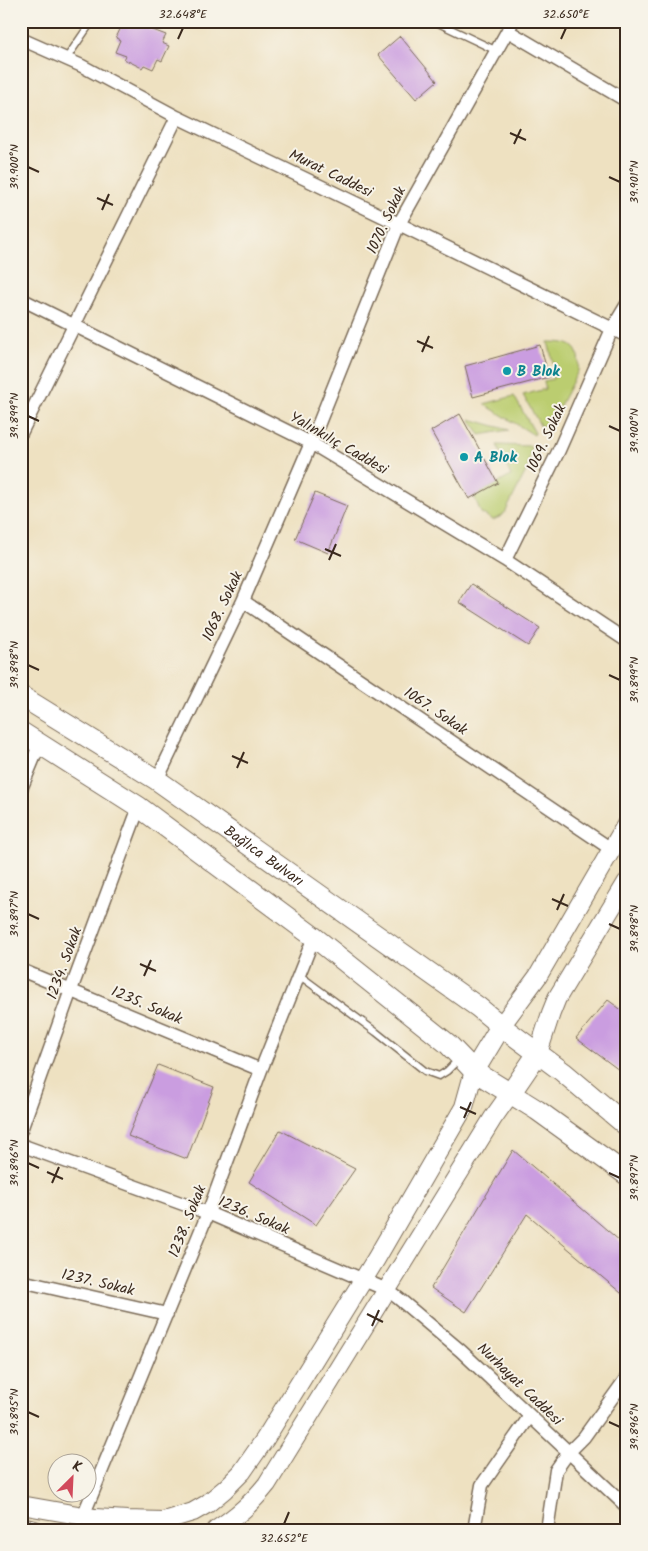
<svg xmlns="http://www.w3.org/2000/svg" width="648" height="1551" font-family="Kalam,sans-serif">
<style>
.green{fill:#bbcd70;stroke:#7b7c47}
.building{fill:#ca9de0}
.lines{fill:none;stroke-linecap:round;stroke-linejoin:round}
.service-casing{stroke:#7a6a57;stroke-width:9}
.minor-casing{stroke:#7a6a57;stroke-width:15}
.secondary-casing{stroke:#7a6a57;stroke-width:20}
.primary-casing{stroke:#7a6a57;stroke-width:22}
.service{stroke:#fff;stroke-width:6}
.minor{stroke:#fff;stroke-width:12}
.secondary{stroke:#fff;stroke-width:18}
.primary{stroke:#fff;stroke-width:20}
.ticks{fill:none;stroke:#3b2a1e;stroke-width:2}
.culture-dot{fill:#0f9aa8;stroke:#f7f3e8;stroke-width:2}
.labels{text-anchor:middle;stroke-width:4;stroke-linejoin:round;paint-order:stroke}
.street-label{font-size:15px;fill:#3b2a1e;stroke:#f7f3e8}
.culture-label{font-size:15px;font-weight:bold;fill:#0d838f;stroke:#f7f3e8;text-anchor:start}
.neatline{fill:none;stroke:#3b2a1e;stroke-width:2}
.ticks-label{font-size:12px;text-anchor:middle;fill:#3b2a1e}
</style>
<rect width="100%" height="100%" fill="#f7f3e8"/>
<filter id="ink" filterUnits="userSpaceOnUse"><feTurbulence type="fractalNoise" baseFrequency=".02" numOctaves="2"/><feDisplacementMap in="SourceGraphic" scale="10" xChannelSelector="R" yChannelSelector="G"/><feConvolveMatrix kernelMatrix="1 2 1 2 8 2 1 2 1" color-interpolation-filters="sRGB"/></filter>
<filter id="wash" filterUnits="userSpaceOnUse"><feTurbulence type="fractalNoise" baseFrequency=".0096" numOctaves="4" result="noise"/><feDisplacementMap in="SourceGraphic" scale="20" xChannelSelector="R" yChannelSelector="G"/><feGaussianBlur stdDeviation="1.12" result="paint"/><feColorMatrix in="noise" values="0 0 0 0 0 0 0 0 0 0 0 0 0 0 0 0 0 1.4 0 .05"/><feComposite in="paint" operator="in"/></filter>
<g filter="url(#wash)">
<rect width="100%" height="100%" fill="#eee1c1"/>
<!-- green -->
<path class="green" d="M548 342C572 342 581 346 578 371L554 417 541 427 523 395 545 389 544 381 553 379 552 375 556 374Z
M514 396 535 433 534 435 484 404Z
M470 419 509 430 480 435Z
M497 445 531 446 528 467 506 511 502 516 493 520 481 513 474 496 511 476Z"/>
<g id="blocks">
<!-- building -->
<path class="building" d="M132 22 166 35 162 43 169 46 162 61 158 59 153 69 144 65 142 68 124 59 126 56 115 52 120 40 116 38 122 25 130 28Z
M400 36 437 81 416 99 378 55Z
M540 345 549 377 473 397 465 366Z
M460 414 498 483 469 499 431 431Z
M315 493 347 506 328 553 295 539Z
M471 584 540 628 528 646 459 602Z
M608 1000 627 1014V1076L576 1038Z
M158 1065 214 1087 187 1159 128 1136Z
M280 1130 355 1169 316 1225 249 1182Z
M513 1150 627 1247V1298L527 1214 466 1312 431 1288Z"/>
</g>
</g>
<g filter="url(#ink)">
<use href="#blocks" fill-opacity="0" stroke="#7a6a57" stroke-width="1"/>
<g class="lines">
<defs>
<path id="service" d="M434 21 497 51
M66 59 92 21
M299 975 376 1032 425 1071 439 1076 447 1071 460 1058"/>
<path id="minor" d="M508 31 627 101
M21 39 82 66 177 117 399 224 627 336
M21 299 311 443 505 560 627 641
M21 433 177 117
M505 560 559 450 612 329 627 304
M243 601 611 849
M157 780 243 601 311 443 399 224 513 21
M21 789 40 743
M21 970 261 1070
M21 1130 71 990 139 807
M21 1145 208 1213 387 1290 398 1298 461 1351 627 1507
M21 1281 167 1314
M83 1516 208 1213 261 1070 314 937
M474 1530 482 1485 530 1416
M547 1530 556 1470 568 1453 584 1437 627 1377"/>
<path id="secondary" d="M501 1026 538 976 627 823
M538 1053 551 1013 557 998 627 882
M21 1505 95 1518 127 1520 163 1521 193 1512 207 1504 225 1489 242 1472 265 1439 376 1259 464 1107 474 1071
M21 1527 35 1530
M216 1530C237 1516 251 1504 267 1484L493 1118 510 1094"/>
<g id="primary">
<path id="s1" d="M21 696 157 780 478 1007 501 1026 563 1072 627 1126"/>
<path d="M21 732 139 807 314 937 448 1044 474 1071 537 1110 627 1175"/>
<path d="M474 1071 501 1026"/>
<path d="M510 1094 538 1053"/>
</g>
</defs>
<!-- service casing -->
<use href="#service" class="service-casing"/>
<!-- minor casing -->
<use href="#minor" class="minor-casing"/>
<!-- secondary casing -->
<use href="#secondary" class="secondary-casing"/>
<!-- primary casing -->
<use href="#primary" class="primary-casing"/>
<!-- service -->
<use href="#service" class="service"/>
<!-- minor -->
<use href="#minor" class="minor"/>
<!-- secondary -->
<use href="#secondary" class="secondary"/>
<!-- primary -->
<use href="#primary" class="primary"/>
</g>
</g>
<!-- ticks -->
<path class="ticks" d="M178 39 183 28M561 39 566 28M510 133 526 140M514 144 521 129M28 167 39 172M609 177 620 182M97 198 113 205M102 210 109 194M417 341 433 348M422 352 429 336M28 416 39 421M609 426 620 431M325 549 341 556M329 560 336 544M28 665 39 670M609 675 620 680M232 756 248 763M237 768 244 752M552 899 568 906M557 910 564 894M28 914 39 919M609 924 620 929M140 964 156 971M144 976 151 960M460 1107 476 1114M464 1118 471 1102M28 1163 39 1168M47 1172 63 1179M609 1173 620 1178M52 1183 59 1167M367 1314 383 1322M372 1326 379 1310M28 1412 39 1417M609 1422 620 1427M284 1524 289 1512"/>
<!-- markers -->
<g class="culture-dot">
<circle cx="507" cy="371" r="5"/>
<circle cx="464" cy="457" r="5"/>
</g>
<g class="labels">
<!-- street labels -->
<g class="street-label">
<text transform="translate(331 173) rotate(26)" y="5">Murat Caddesi</text>
<text transform="translate(386 220) rotate(-65)" y="5">1070. Sokak</text>
<text transform="translate(546 438) rotate(-65)" y="5">1069. Sokak</text>
<text transform="translate(339 443) rotate(30)" y="5">Yalınkılıç Caddesi</text>
<text transform="translate(222 606) rotate(-65)" y="5">1068. Sokak</text>
<text transform="translate(436 711) rotate(34)" y="5">1067. Sokak</text>
<text dy="5" stroke="none"><textPath href="#s1" startOffset="291">Bağlıca Bulvarı</textPath></text>
<text transform="translate(64 963) rotate(-70)" y="5">1234. Sokak</text>
<text transform="translate(147 1005) rotate(23)" y="5">1235. Sokak</text>
<text transform="translate(254 1215) rotate(23)" y="5">1236. Sokak</text>
<text transform="translate(187 1221) rotate(-68)" y="5">1238. Sokak</text>
<text transform="translate(98 1282) rotate(13)" y="5">1237. Sokak</text>
<text transform="translate(520 1384) rotate(44)" y="5">Nurhayat Caddesi</text>
</g>
<!-- culture labels -->
<g class="culture-label">
<text x="517" y="376">B Blok</text>
<text x="474" y="462">A Blok</text>
</g>
</g>
<!-- margin -->
<rect width="648" height="1551" fill="none" stroke="#f7f3e8" stroke-width="55"/>
<!-- north arrow -->
<g transform="translate(72 1478) rotate(24)"><circle r="24" fill="#f7f3e8" stroke="#aca397"/>
<path d="M0-4L9 19L0 12L-9 19Z" fill="#d1495b"/>
<text y="-8" font-size="14" font-weight="bold" text-anchor="middle" fill="#3b2a1e">K</text>
</g>
<rect x="28" y="28" width="592" height="1496" class="neatline"/>
<g class="ticks-label">
<text x="183" y="18">32.648°E</text>
<text x="566" y="18">32.650°E</text>
<text transform="translate(14 167) rotate(-90)" y="4">39.900°N</text>
<text transform="translate(634 182) rotate(-90)" y="4">39.901°N</text>
<text transform="translate(14 416) rotate(-90)" y="4">39.899°N</text>
<text transform="translate(634 431) rotate(-90)" y="4">39.900°N</text>
<text transform="translate(14 665) rotate(-90)" y="4">39.898°N</text>
<text transform="translate(634 680) rotate(-90)" y="4">39.899°N</text>
<text transform="translate(14 914) rotate(-90)" y="4">39.897°N</text>
<text transform="translate(634 929) rotate(-90)" y="4">39.898°N</text>
<text transform="translate(14 1163) rotate(-90)" y="4">39.896°N</text>
<text transform="translate(634 1178) rotate(-90)" y="4">39.897°N</text>
<text transform="translate(14 1412) rotate(-90)" y="4">39.895°N</text>
<text transform="translate(634 1427) rotate(-90)" y="4">39.896°N</text>
<text x="284" y="1542">32.652°E</text>
</g>
</svg>
